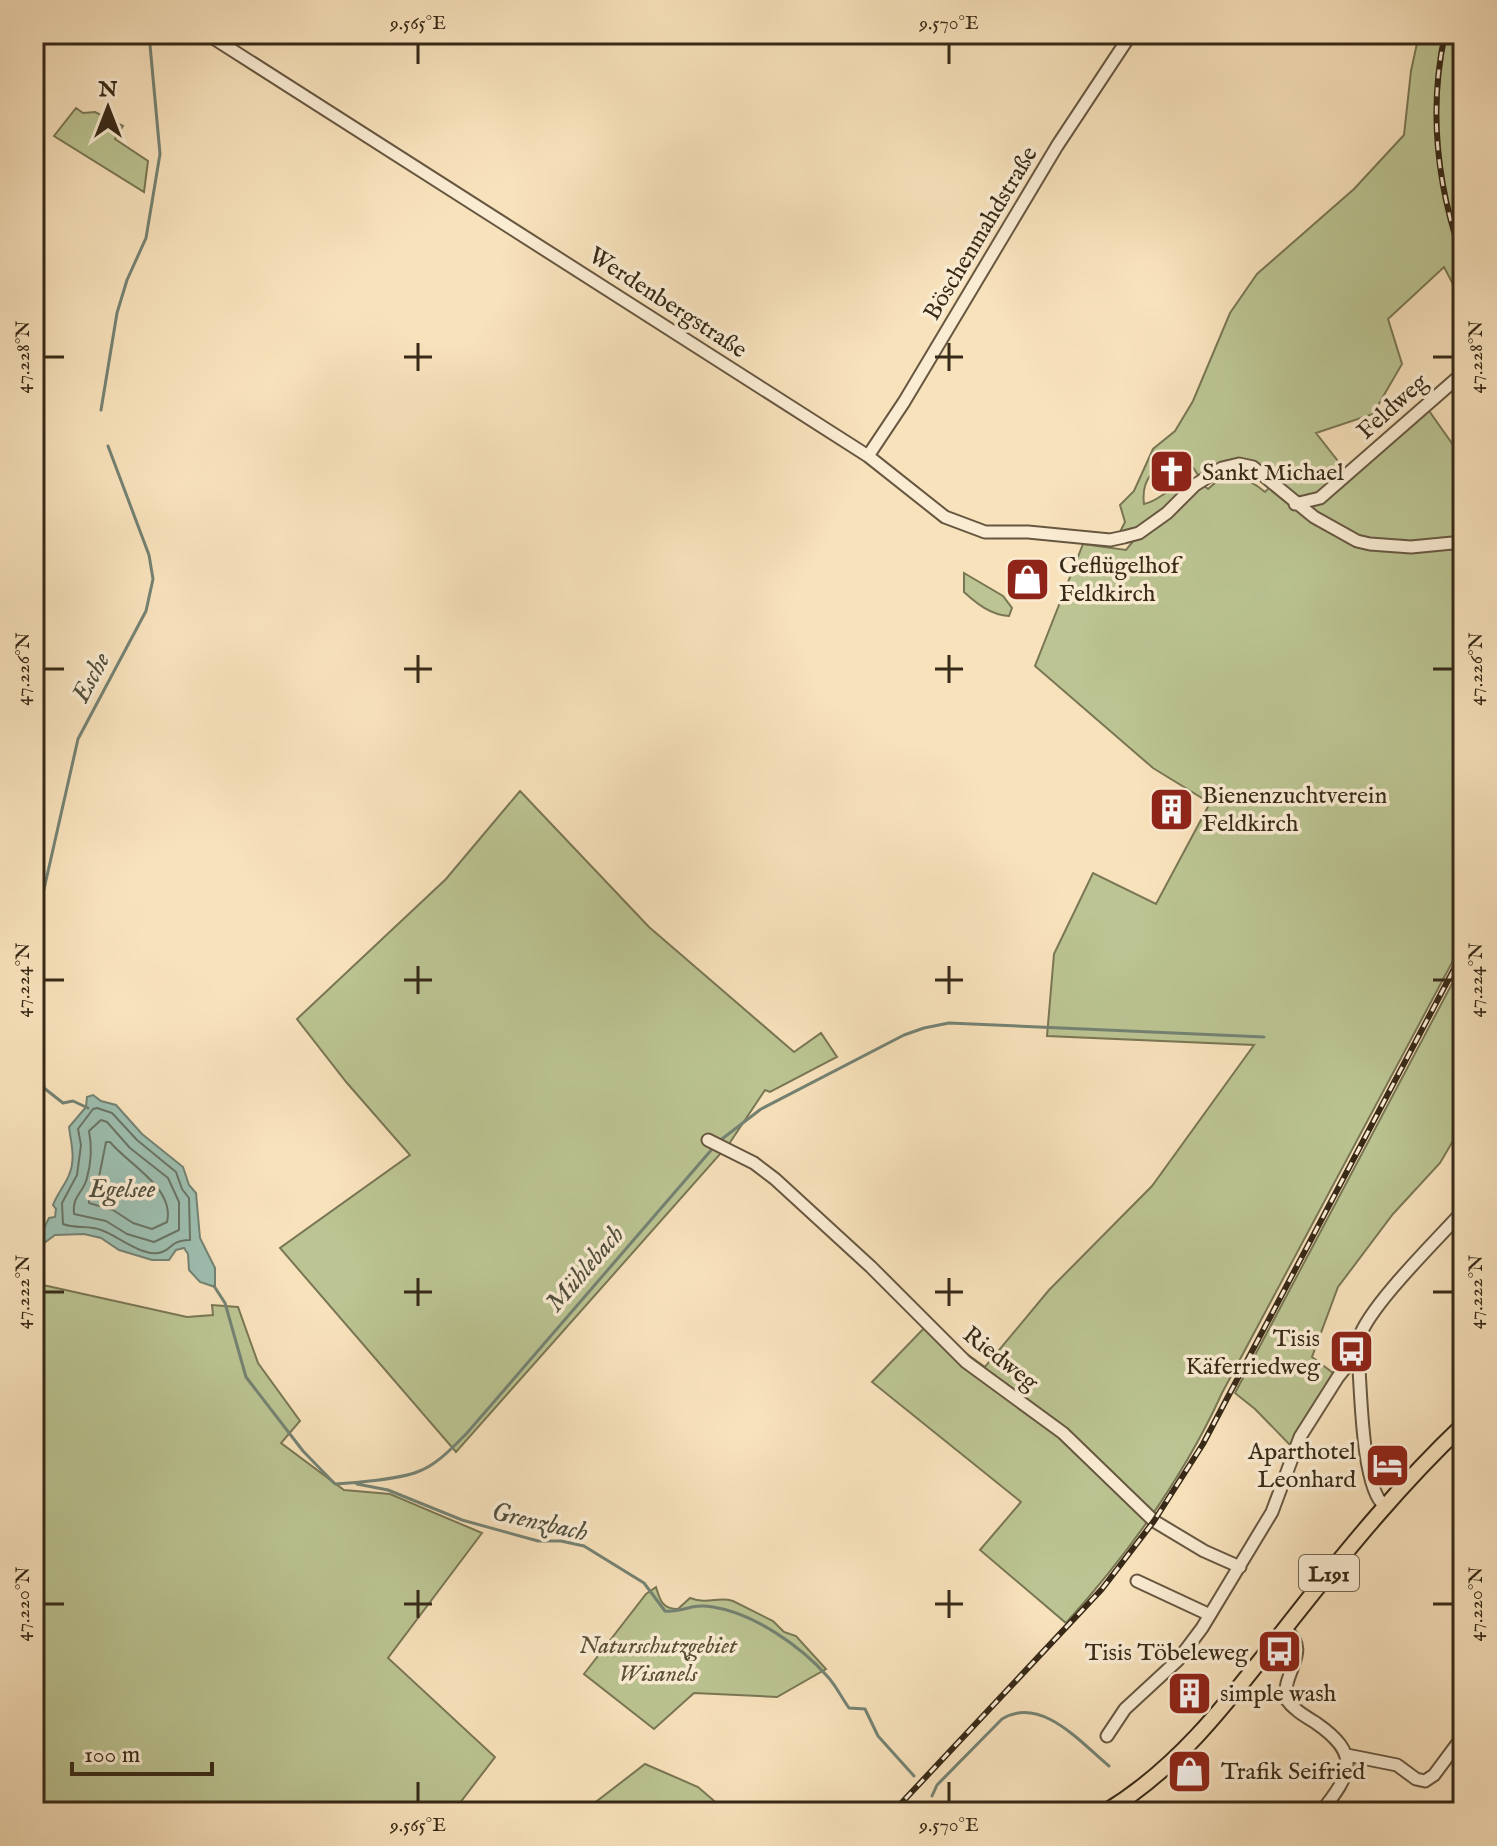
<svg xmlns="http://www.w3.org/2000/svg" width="1497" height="1846" font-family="'IM FELL English',serif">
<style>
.green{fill:#bbc492;stroke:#797654;stroke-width:2;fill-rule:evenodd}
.water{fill:#9dbeb0;stroke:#748273;stroke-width:2}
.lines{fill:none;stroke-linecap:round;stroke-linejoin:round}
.shore{stroke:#6a7464;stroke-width:2}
.stream{stroke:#748273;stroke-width:3}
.minor-casing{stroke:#675740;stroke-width:15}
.major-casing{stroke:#372917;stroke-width:18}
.minor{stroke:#faecd3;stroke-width:11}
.major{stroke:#f8e2bc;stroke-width:14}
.rail-casing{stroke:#372917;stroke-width:6}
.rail{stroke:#faecd3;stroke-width:3;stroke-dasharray:9;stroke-linecap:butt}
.ticks{fill:none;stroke:#372917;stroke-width:3}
.labels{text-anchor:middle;stroke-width:7;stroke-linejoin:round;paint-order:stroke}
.shield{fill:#faecd3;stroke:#72644f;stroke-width:2}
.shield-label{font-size:22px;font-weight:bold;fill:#372917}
.street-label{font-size:24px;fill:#372917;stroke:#faecd3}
.poi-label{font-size:24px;fill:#372917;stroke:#faecd3;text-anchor:start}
.park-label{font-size:24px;font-style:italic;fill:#585036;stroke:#faecd3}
.water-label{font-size:26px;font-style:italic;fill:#504e3d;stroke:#faecd3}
.neatline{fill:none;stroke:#372917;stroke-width:3}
.ticks-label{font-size:20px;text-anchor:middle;fill:#372917}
</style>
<rect width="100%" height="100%" fill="#f8e2bc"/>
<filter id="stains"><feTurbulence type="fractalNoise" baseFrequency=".0025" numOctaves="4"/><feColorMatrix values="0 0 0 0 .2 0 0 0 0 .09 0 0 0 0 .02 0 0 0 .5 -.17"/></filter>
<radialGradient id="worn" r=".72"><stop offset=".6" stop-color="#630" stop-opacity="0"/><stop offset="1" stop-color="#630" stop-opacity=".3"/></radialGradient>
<!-- green -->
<path class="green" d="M1419 34H1463V303L1444 267 1388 319 1402 364 1373 414 1316 433 1349 475 1427 408 1463 459V942L1222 1393C1183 1479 1129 1553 1066 1623L980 1550 1021 1502 872 1382 927 1325 985 1367 1049 1290 1152 1186 1254 1045 1047 1036 1054 954 1093 873 1156 904 1210 803 1153 768 1035 666 1083 544 1126 550 1135 539 1119 534 1125 522 1120 505 1134 491 1153 449 1175 431 1193 401 1230 313 1257 274 1354 189 1404 135 1411 71ZM1183 452 1198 475 1222 467 1254 466 1270 487 1265 492C1246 476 1228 469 1208 489L1203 485 1185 492 1179 486C1166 490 1157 502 1144 504 1140 474 1160 466 1183 452Z
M76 108 83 113 95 112 123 126 115 139 148 161 144 192 54 136Z
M964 573 1003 596 1012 608 1009 616C991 615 977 604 964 592Z
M520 791 649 927 794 1052 821 1033 837 1057 770 1092 765 1090 729 1144 456 1452 280 1248 410 1155 347 1083 297 1019 446 879Z
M1463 963V1124L1440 1163 1393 1214 1338 1287 1312 1357 1337 1376 1291 1446 1255 1409 1235 1393Z
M43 1285 187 1317 213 1315 212 1305 238 1307 258 1363 300 1421 281 1443 344 1490 390 1494 482 1533 388 1658 495 1757 453 1812H34V1288Z
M656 1587C660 1600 662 1609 678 1609L690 1598C709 1605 718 1596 733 1601L773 1621 784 1632 796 1636 826 1669 777 1697 694 1693 654 1729 584 1674 646 1594Z
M645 1764 698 1787 727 1812H589L588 1808Z"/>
<!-- water -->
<path class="water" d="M93 1095 101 1101 116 1105 142 1134 183 1167 189 1185 196 1193 200 1238 215 1268V1287L200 1282 189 1270 188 1254 184 1248 176 1250 169 1260H152L119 1250 101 1238 84 1234 55 1235 39 1247 34 1260V1242L40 1236 49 1218 55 1217 56 1209 53 1205C57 1194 65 1185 69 1175 76 1159 71 1143 69 1127L86 1107 87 1097Z"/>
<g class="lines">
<!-- shore -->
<path class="shore" d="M97 1108 112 1113 137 1140 176 1172 182 1189 189 1198 190 1240C169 1241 174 1248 162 1252 144 1259 117 1235 101 1230 89 1225 75 1229 63 1224L62 1203 77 1175 81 1145 78 1129 93 1109Z
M101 1120 107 1122 130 1148 168 1178 179 1202V1230L154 1242 127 1234 106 1221 74 1214C72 1195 83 1194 87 1178 91 1163 92 1146 89 1131Z
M106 1142H110C129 1165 175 1188 167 1222L152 1229 133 1223 113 1210 89 1203V1199L98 1182Z"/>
<!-- stream -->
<path class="stream" d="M101 410 117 313 127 280 146 238 160 154 149 34
M34 980 42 898 78 739 146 611 153 579 149 555 108 446
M34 1028 41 1046 44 1088 63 1103 73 1101 88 1108
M718 1142 761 1109 904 1035 924 1028 949 1023 1264 1037
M214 1286 225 1303 246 1377 303 1451 335 1484C355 1483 399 1479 417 1472 436 1466 453 1447 467 1433L713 1148
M357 1484 388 1490 462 1520 538 1541H561L584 1546 644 1583 665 1611C684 1613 689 1603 713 1607 753 1613 801 1646 828 1677 836 1686 842 1698 849 1708L865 1709 878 1736 914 1776
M932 1796 937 1785 1002 1719C1041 1695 1081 1743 1109 1766"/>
<defs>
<path id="minor" d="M207 34 868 456 945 517 985 532H1028L1110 540 1124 537 1139 533 1167 513 1195 485 1222 468 1239 464 1253 467 1314 517 1357 541 1370 544 1411 547 1463 542
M868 456 904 402 1057 146 1131 34
M1295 504 1320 498 1463 373
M708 1140 754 1163 775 1179 871 1267 966 1362 1063 1433 1154 1521 1204 1551 1240 1567
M1384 1505C1363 1489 1361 1398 1359 1369 1356 1358 1355 1350 1359 1338 1370 1305 1437 1240 1463 1211
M1137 1581 1210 1615
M1285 1629C1313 1652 1282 1671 1286 1699 1294 1710 1305 1716 1316 1723 1362 1755 1351 1774 1321 1812
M1107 1736 1125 1709 1178 1660 1202 1628 1272 1512 1300 1437 1338 1377 1355 1356
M1347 1755 1397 1765 1416 1779 1425 1781 1434 1775 1463 1736
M1125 1801 1129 1812"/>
<path id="major" d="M1105 1812C1187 1763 1240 1685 1298 1612 1350 1546 1402 1483 1463 1425"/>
</defs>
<!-- minor casing -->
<use href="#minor" class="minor-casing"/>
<!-- major casing -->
<use href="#major" class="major-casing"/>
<!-- minor -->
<use href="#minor" class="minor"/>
<!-- major -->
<use href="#major" class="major"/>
<defs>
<path id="rail" d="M1445 34C1428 111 1437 186 1463 260
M893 1812 1102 1589 1154 1521 1203 1444 1463 952"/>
</defs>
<!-- rail casing -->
<use href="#rail" class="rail-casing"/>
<!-- rail -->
<use href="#rail" class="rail"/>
</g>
<!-- ticks -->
<path class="ticks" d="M418 44V64M949 44V64M418 343V371M949 343V371M44 357H64M404 357H432M935 357H963M1433 357H1453M418 655V683M949 655V683M44 669H64M404 669H432M935 669H963M1433 669H1453M418 966V994M949 966V994M44 980H64M404 980H432M935 980H963M1433 980H1453M418 1278V1306M949 1278V1306M44 1292H64M404 1292H432M935 1292H963M1433 1292H1453M418 1590V1618M949 1590V1618M44 1604H64M404 1604H432M935 1604H963M1433 1604H1453M418 1782V1802M949 1782V1802"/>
<!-- icons -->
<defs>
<symbol id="church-square" viewBox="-11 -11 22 22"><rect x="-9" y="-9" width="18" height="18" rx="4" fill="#8f2418" stroke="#faecd3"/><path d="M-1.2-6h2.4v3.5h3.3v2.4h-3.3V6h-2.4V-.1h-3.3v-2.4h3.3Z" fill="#fff"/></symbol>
<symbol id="shop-square" viewBox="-11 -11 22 22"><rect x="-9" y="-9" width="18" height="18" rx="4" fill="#8f2418" stroke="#faecd3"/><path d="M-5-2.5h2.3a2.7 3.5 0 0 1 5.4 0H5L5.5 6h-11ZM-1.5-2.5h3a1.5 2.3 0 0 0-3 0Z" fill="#fff"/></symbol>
<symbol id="building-square" viewBox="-11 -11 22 22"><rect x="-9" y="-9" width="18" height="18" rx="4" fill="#8f2418" stroke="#faecd3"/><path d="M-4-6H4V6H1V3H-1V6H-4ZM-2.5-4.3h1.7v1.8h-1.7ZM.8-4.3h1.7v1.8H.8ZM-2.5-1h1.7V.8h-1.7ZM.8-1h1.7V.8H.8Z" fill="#fff"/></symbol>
<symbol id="bus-square" viewBox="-11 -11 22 22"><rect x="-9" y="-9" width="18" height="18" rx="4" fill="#8f2418" stroke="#faecd3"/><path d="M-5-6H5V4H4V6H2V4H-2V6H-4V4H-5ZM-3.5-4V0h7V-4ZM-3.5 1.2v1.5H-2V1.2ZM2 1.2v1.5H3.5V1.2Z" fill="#fff"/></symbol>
<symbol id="hotel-square" viewBox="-11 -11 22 22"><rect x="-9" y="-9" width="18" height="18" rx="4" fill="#8f2418" stroke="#faecd3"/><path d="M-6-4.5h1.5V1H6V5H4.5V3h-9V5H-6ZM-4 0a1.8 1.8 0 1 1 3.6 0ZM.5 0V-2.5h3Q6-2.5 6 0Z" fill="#fff"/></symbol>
</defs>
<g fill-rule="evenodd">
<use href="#church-square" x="1146" y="446" width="51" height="51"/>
<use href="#shop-square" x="1002" y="554" width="51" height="51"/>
<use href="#building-square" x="1146" y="784" width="51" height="51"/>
<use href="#bus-square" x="1326" y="1326" width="51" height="51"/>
<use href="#hotel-square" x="1362" y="1440" width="51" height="51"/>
<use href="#bus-square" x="1254" y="1626" width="51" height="51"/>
<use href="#building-square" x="1164" y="1668" width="51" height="51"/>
<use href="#shop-square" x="1164" y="1746" width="51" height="51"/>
</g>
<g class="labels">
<!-- shield labels -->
<rect class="shield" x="1299" y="1555" width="60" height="36" rx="6"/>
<g class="shield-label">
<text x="1329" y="1581">L191</text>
</g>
<!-- street labels -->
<g class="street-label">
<text transform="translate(980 233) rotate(-59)" y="8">Böschenmahdstraße</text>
<text transform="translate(668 302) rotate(33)" y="8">Werdenbergstraße</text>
<text transform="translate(1392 406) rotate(-42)" y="8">Feldweg</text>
<text transform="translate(1001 1358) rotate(38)" y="8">Riedweg</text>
</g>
<!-- poi labels -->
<g class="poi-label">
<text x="1202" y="480">Sankt Michael</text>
<text x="1059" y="573">Geflügelhof<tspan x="1059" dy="28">Feldkirch</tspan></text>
<text x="1202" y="803">Bienenzuchtverein<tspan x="1202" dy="28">Feldkirch</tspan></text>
<text x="1320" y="1346" text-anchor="end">Tisis<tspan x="1320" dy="28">Käferriedweg</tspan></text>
<text x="1356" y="1459" text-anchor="end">Aparthotel<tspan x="1356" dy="28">Leonhard</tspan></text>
<text x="1248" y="1660" text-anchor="end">Tisis Töbeleweg</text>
<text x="1220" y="1701">simple wash</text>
<text x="1221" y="1779">Trafik Seifried</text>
</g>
<!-- park labels -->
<g class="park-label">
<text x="658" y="1653">Naturschutzgebiet<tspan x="658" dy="28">Wisanels</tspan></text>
</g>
<!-- water labels -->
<g class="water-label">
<text transform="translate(90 677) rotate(-62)" y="9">Esche</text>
<text x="122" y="1197">Egelsee</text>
<text transform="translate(584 1268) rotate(-49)" y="9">Mühlebach</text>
<text transform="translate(540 1521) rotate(13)" y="9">Grenzbach</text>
</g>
</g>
<!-- margin -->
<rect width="1497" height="1846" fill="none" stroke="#f8e2bc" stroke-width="88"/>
<!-- north arrow -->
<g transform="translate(108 108)" stroke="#faecd3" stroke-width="6" paint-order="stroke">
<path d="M0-6L14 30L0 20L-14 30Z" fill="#372917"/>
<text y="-12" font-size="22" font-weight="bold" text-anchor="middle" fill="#372917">N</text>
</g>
<!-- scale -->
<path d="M72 1762v12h140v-12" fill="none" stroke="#372917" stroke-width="4"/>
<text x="84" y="1762" font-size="24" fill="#372917" stroke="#faecd3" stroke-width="6" paint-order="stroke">100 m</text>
<rect x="44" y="44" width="1409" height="1758" class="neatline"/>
<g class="ticks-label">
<text x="418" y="29">9.565°E</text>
<text x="949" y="29">9.570°E</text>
<text transform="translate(22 357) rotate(-90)" y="7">47.228°N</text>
<text transform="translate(1475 357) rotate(-90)" y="7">47.228°N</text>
<text transform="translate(22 669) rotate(-90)" y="7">47.226°N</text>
<text transform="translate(1475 669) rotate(-90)" y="7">47.226°N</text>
<text transform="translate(22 980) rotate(-90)" y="7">47.224°N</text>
<text transform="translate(1475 980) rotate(-90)" y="7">47.224°N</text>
<text transform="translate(22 1292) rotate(-90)" y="7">47.222°N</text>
<text transform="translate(1475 1292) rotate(-90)" y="7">47.222°N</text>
<text transform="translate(22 1604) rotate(-90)" y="7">47.220°N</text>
<text transform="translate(1475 1604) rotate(-90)" y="7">47.220°N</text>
<text x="418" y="1831">9.565°E</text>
<text x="949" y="1831">9.570°E</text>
</g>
<rect width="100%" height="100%" filter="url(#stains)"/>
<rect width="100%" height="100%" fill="url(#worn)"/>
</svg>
